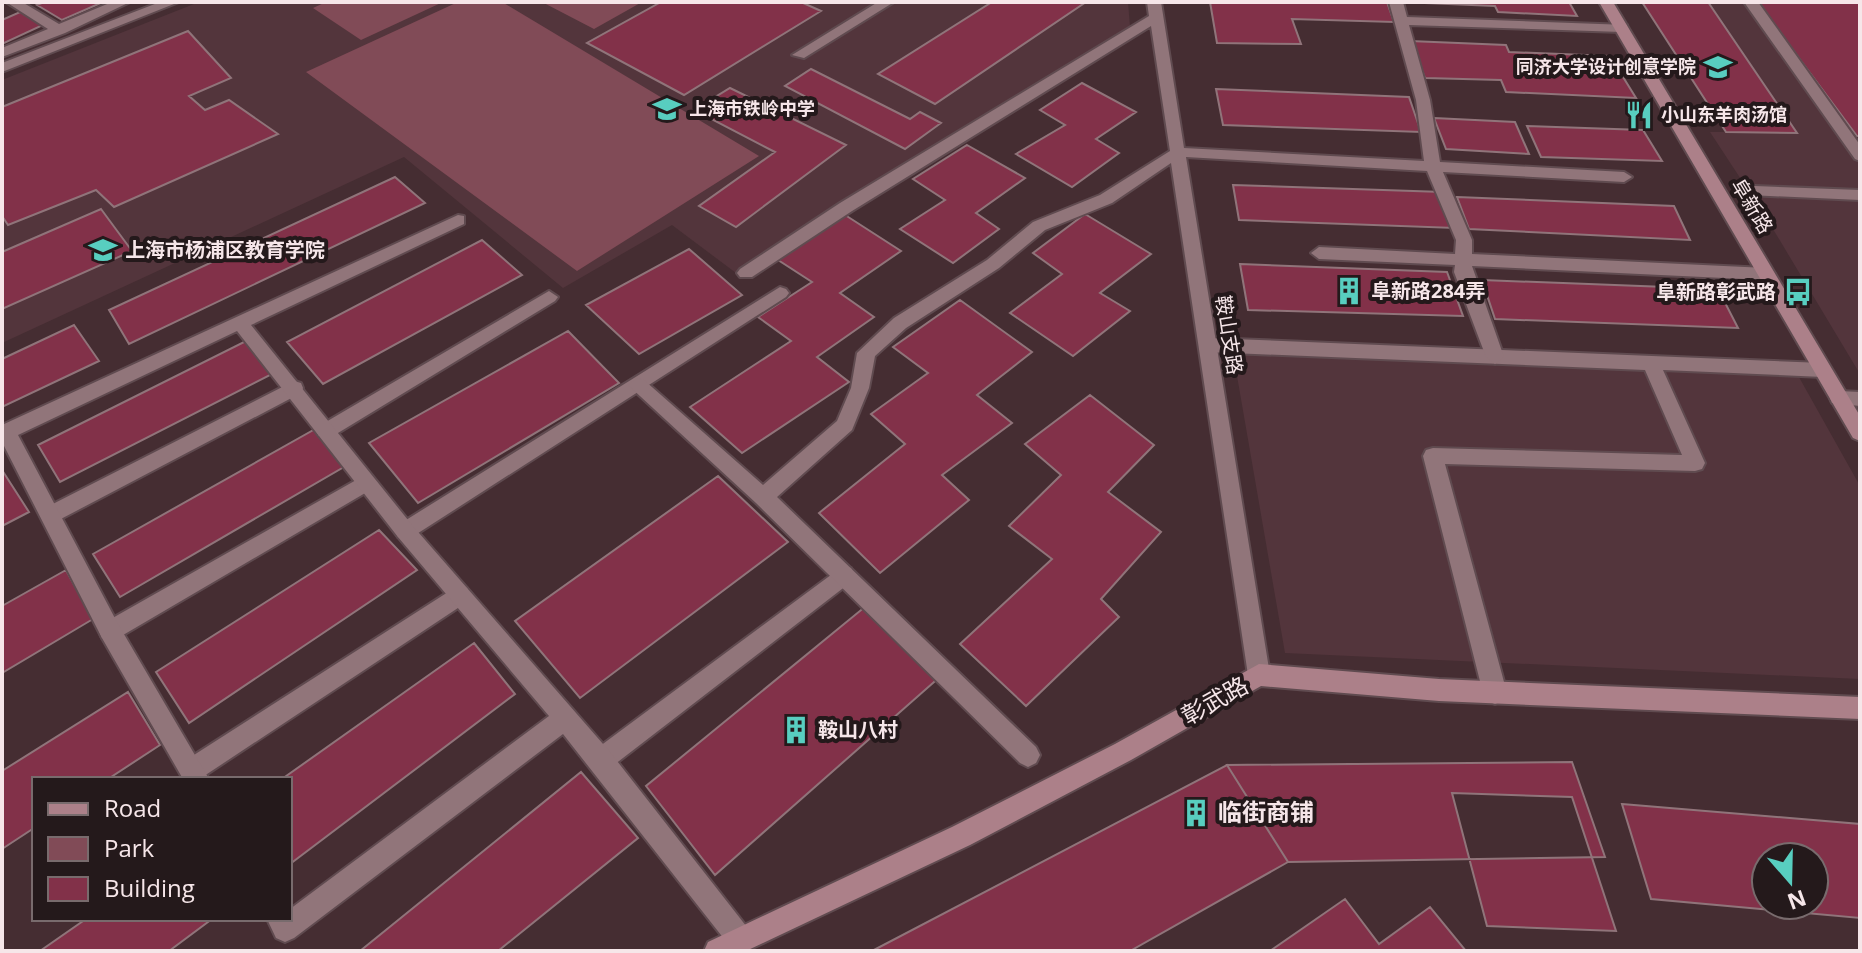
<svg xmlns="http://www.w3.org/2000/svg" width="1862" height="953" font-family="'Open Sans','Noto Sans SC',sans-serif">
<style>
.built{fill:#53353c}
.green{fill:#814b57}
.building{fill:#823149;stroke:#90747a;stroke-width:2;fill-rule:evenodd}
.lines{fill:none;stroke-linecap:round;stroke-linejoin:round}
.lane-casing{stroke:#604b50;stroke-width:4}
.street-casing{stroke:#604b50;stroke-width:4}
.secondary-casing{stroke:#604b50;stroke-width:4}
.lane{fill:#91757a;fill-rule:evenodd}
.street{fill:#91757a;fill-rule:evenodd}
.secondary{fill:#ac8089;fill-rule:evenodd}
.labels{text-anchor:middle;stroke-width:8;stroke-linejoin:round;paint-order:stroke}
.far-poi-label{font-size:18px;font-weight:bold;fill:#f6e6e9;stroke:#24191b;text-anchor:start}
.street-label{font-size:20px;fill:#f6e6e9;stroke:#24191b}
.poi-label{font-size:20px;font-weight:bold;fill:#f6e6e9;stroke:#24191b;text-anchor:start}
.near-street-label{font-size:24px;fill:#f6e6e9;stroke:#24191b}
.near-poi-label{font-size:24px;font-weight:bold;fill:#f6e6e9;stroke:#24191b;text-anchor:start}
</style>
<rect width="100%" height="100%" fill="#452d32"/>
<!-- built -->
<path class="built" d="M199 2H1128L1130 27 736 273 672 225 563 288 404 157 2 343V80Z
M1708 2H1860V374L1767 219 1710 132H1797Z
M1232 347 1795 370 1860 486V679L1285 653Z"/>
<!-- green -->
<path class="green" d="M326 2H443L361 40 313 8Z
M458 2H502L759 156 577 271 306 72Z
M542 2H642L594 29Z"/>
<!-- building -->
<path class="building" d="M44 2H103L62 20 37 5Z
M661 2H801L821 11 684 95 587 43Z
M992 2H1086L935 104 878 74Z
M1210 2H1387L1394 22 1292 19 1301 44 1217 43Z
M1401 2H1569L1577 16 1498 12 1495 6Z
M1642 2H1708L1797 133 1726 132Z
M1757 2H1860V136H1857Z
M20 12 43 25 2 44V20Z
M188 31 231 78 189 96 205 110 229 100 278 134 114 207 96 190 8 225 2 216V107Z
M1410 41 1506 45 1509 52 1610 56 1636 98 1506 92 1501 80 1425 78Z
M811 69 910 119 920 112 941 123 905 149 785 86Z
M1082 83 1136 112 1096 139 1119 153 1072 187 1016 154 1065 125 1040 110Z
M730 88 846 145 736 227 699 206 775 152 694 110Z
M1216 89 1409 97 1421 132 1223 125Z
M1434 118 1515 122 1529 154 1446 149Z
M1527 126 1643 130 1662 161 1541 157Z
M967 145 1025 178 976 213 999 229 953 263 900 229 945 200 913 179Z
M395 177 425 203 129 344 109 310Z
M1233 185 1443 192 1455 228 1239 220Z
M1457 197 1674 206 1690 240 1469 229Z
M101 209 132 251 2 309V252Z
M842 213 901 251 840 293 874 317 817 357 849 382 742 453 690 407 791 341 758 317 812 282 775 258Z
M1085 214 1151 254 1100 293 1130 311 1073 356 1010 313 1062 274 1033 253Z
M482 240 522 275 323 384 287 342Z
M689 249 742 295 639 354 586 305Z
M1240 264 1447 272 1463 316 1248 310Z
M1482 280 1718 289 1738 328 1495 319Z
M960 300 1032 352 977 395 1012 423 942 475 969 500 880 573 819 513 905 444 871 414 928 373 893 347Z
M74 325 99 361 2 407V359Z
M568 331 619 383 418 503 369 443Z
M248 340 276 372 60 482 38 445Z
M1090 395 1154 445 1108 492 1161 532 1101 599 1119 617 1026 706 960 644 1052 559 1009 526 1061 475 1025 444Z
M317 428 349 464 120 597 93 554Z
M2 470 29 512 2 526Z
M718 476 788 542 580 698 515 621Z
M379 530 417 570 189 723 156 672Z
M66 570 93 619 2 673V606Z
M866 606 942 675 715 875 646 786Z
M474 643 515 694 290 864V779H282Z
M128 692 160 745 108 779H34V828L2 849V771Z
M1572 762 1605 857 1288 862 1227 765Z
M1227 765 1288 862 1130 951H872Z
M581 772 638 838 498 951H360Z
M1452 793 1572 797 1616 931 1487 926Z
M1622 804 1860 824V918L1651 899ZM1766 857H1814V905H1766Z
M1345 899 1379 944 1430 907 1466 951H1270Z
M86 919H212L169 951H40Z"/>
<g class="lines">
<defs>
<path id="lane" d="M6 2H22L59 24 112 2H130L65 33 2 57V48L48 29Z
M878 2H894L804 58 792 55Z
M1744 2H1758L1860 145V161L1855 159Z
M1755 186 1860 190V200L1749 195 1747 191Z
M780 287 786 289 789 293 786 297 412 537 405 540 398 537 395 531 398 525Z
M549 291 558 297 555 301 333 436H319L316 431 319 426Z
M1208 338 1823 363 1832 370 1823 377 1663 370 1705 463 1702 469 1695 471 1445 464 1507 693 1503 701 1495 704 1487 701 1483 693 1423 456 1426 450 1433 448 1682 455 1645 370 1208 352 1199 345Z
M294 381 301 383 303 388 301 393 57 521 50 524 43 521 40 515 43 509Z
M1839 391 1860 392V406L1832 403 1830 398 1832 393Z
M365 475 372 477 375 483 372 489 118 638 110 641 102 638 99 631 102 624Z
M843 566 851 568 854 575 851 582 610 768 601 772 592 768 589 760 592 752Z
M459 585 467 588 470 595 467 602 201 778H183L180 770 183 762Z"/>
<path id="street" d="M160 2H179L2 72V63Z
M1147 2H1161L1184 148 1424 161 1416 100 1389 2H1403L1407 17 1627 25V31L1622 32 1409 25 1430 100 1440 162 1624 172 1632 177 1624 182 1443 172 1472 240V254L1766 268 1775 274 1766 280 1472 266 1504 357 1495 364 1486 357 1454 272 1455 265 1319 259 1311 253 1319 247 1455 254 1456 240 1427 171 1186 157 1270 675 1267 682 1259 686 1251 682 1248 675 1171 163 1112 203 1045 230 999 268 906 328 875 356 869 388 852 430 777 497 1036 747 1040 755 1036 763 1028 767 1020 763 756 503 628 385 637 378 644 380 763 485 837 421 851 388 857 353 894 318 987 260 1033 222 1100 195 1170 151 1151 26 852 211 752 277H740L737 273 740 269 840 203 1149 16Z
M458 215 464 216V224L251 325 412 525 610 752 750 931 754 940 747 951 732 949 563 734 294 938 285 942 276 938 267 919H290V909L549 716 398 537 237 331 18 435 118 624 209 779H183L102 638 2 442V425Z"/>
<path id="secondary" d="M1599 2H1613L1860 416V441L1853 438Z
M1259 664 1439 679 1860 697V719L1439 701 1261 686 1131 760 970 845 746 951H704L708 942 952 827 1115 744Z"/>
</defs>
<!-- lane casing -->
<use href="#lane" class="lane-casing"/>
<!-- street casing -->
<use href="#street" class="street-casing"/>
<!-- secondary casing -->
<use href="#secondary" class="secondary-casing"/>
<!-- lane -->
<use href="#lane" class="lane"/>
<!-- street -->
<use href="#street" class="street"/>
<!-- secondary -->
<use href="#secondary" class="secondary"/>
</g>
<!-- icons -->
<defs>
<symbol id="school-bare" viewBox="-9 -9 18 18"><path d="M0-5L7-2L0 1L-7-2ZM-4 1L0 2.5L4 1V4Q0 6-4 4Z" fill="#58cec0" stroke="#24191b" stroke-width="2.5" paint-order="stroke"/></symbol>
<symbol id="restaurant-bare" viewBox="-9 -9 18 18"><path d="M-5-6h1v4h1v-4h1v4h1v-4h1v5L-1.5 .5V6h-2V.5L-5-1ZM5-6V6H3V1.5H1.5Q1.5-4 5-6Z" fill="#58cec0" stroke="#24191b" stroke-width="2.5" paint-order="stroke"/></symbol>
<symbol id="building-bare" viewBox="-9 -9 18 18"><path d="M-4-6H4V6H1V3H-1V6H-4ZM-2.5-4.3h1.7v1.8h-1.7ZM.8-4.3h1.7v1.8H.8ZM-2.5-1h1.7V.8h-1.7ZM.8-1h1.7V.8H.8Z" fill="#58cec0" stroke="#24191b" stroke-width="2.5" paint-order="stroke"/></symbol>
<symbol id="bus-bare" viewBox="-9 -9 18 18"><path d="M-5-6H5V4H4V6H2V4H-2V6H-4V4H-5ZM-3.5-4V0h7V-4ZM-3.5 1.2v1.5H-2V1.2ZM2 1.2v1.5H3.5V1.2Z" fill="#58cec0" stroke="#24191b" stroke-width="2.5" paint-order="stroke"/></symbol>
</defs>
<g fill-rule="evenodd">
<use href="#school-bare" x="1698" y="47" width="40" height="40"/>
<use href="#school-bare" x="647" y="89" width="40" height="40"/>
<use href="#restaurant-bare" x="1619" y="95" width="40" height="40"/>
<use href="#school-bare" x="83" y="230" width="40" height="40"/>
<use href="#building-bare" x="1329" y="271" width="40" height="40"/>
<use href="#bus-bare" x="1778" y="272" width="40" height="40"/>
<use href="#building-bare" x="776" y="710" width="40" height="40"/>
<use href="#building-bare" x="1176" y="793" width="40" height="40"/>
</g>
<g class="labels">
<!-- far-poi labels -->
<g class="far-poi-label">
<text x="1696" y="73" text-anchor="end">同济大学设计创意学院</text>
<text x="689" y="115">上海市铁岭中学</text>
<text x="1661" y="121">小山东羊肉汤馆</text>
</g>
<!-- street labels -->
<g class="street-label">
<text transform="translate(1752 206) rotate(59)" y="7">阜新路</text>
<text transform="translate(1229 335) rotate(81)" y="7">鞍山支路</text>
</g>
<!-- poi labels -->
<g class="poi-label">
<text x="125" y="257">上海市杨浦区教育学院</text>
<text x="1371" y="298">阜新路284弄</text>
<text x="1776" y="299" text-anchor="end">阜新路彰武路</text>
<text x="818" y="737">鞍山八村</text>
</g>
<!-- near-street labels -->
<g class="near-street-label">
<text transform="translate(1215 701) rotate(-29)" y="8">彰武路</text>
</g>
<!-- near-poi labels -->
<g class="near-poi-label">
<text x="1218" y="821">临街商铺</text>
</g>
</g>
<!-- border -->
<rect width="1862" height="953" fill="none" stroke="#f6e6e9" stroke-width="8"/>
<!-- legend -->
<rect x="32" y="777" width="260" height="144" fill="#24191b" stroke="#786b6d" stroke-width="2"/>
<rect x="48" y="803" width="40" height="12" fill="#ac8089" stroke="#786b6d" stroke-width="2"/>
<text x="104" y="817" font-size="24" fill="#f6e6e9">Road</text>
<rect x="48" y="837" width="40" height="24" fill="#814b57" stroke="#786b6d" stroke-width="2"/>
<text x="104" y="857" font-size="24" fill="#f6e6e9">Park</text>
<rect x="48" y="877" width="40" height="24" fill="#823149" stroke="#786b6d" stroke-width="2"/>
<text x="104" y="897" font-size="24" fill="#f6e6e9">Building</text>
<!-- north arrow -->
<g transform="translate(1790 881) rotate(160)"><circle r="38" fill="#24191b" stroke="#786b6d" stroke-width="2"/>
<path d="M0-6L14 30L0 20L-14 30Z" fill="#58cec0"/>
<text y="-12" font-size="22" font-weight="bold" text-anchor="middle" fill="#f6e6e9">N</text>
</g>
</svg>
